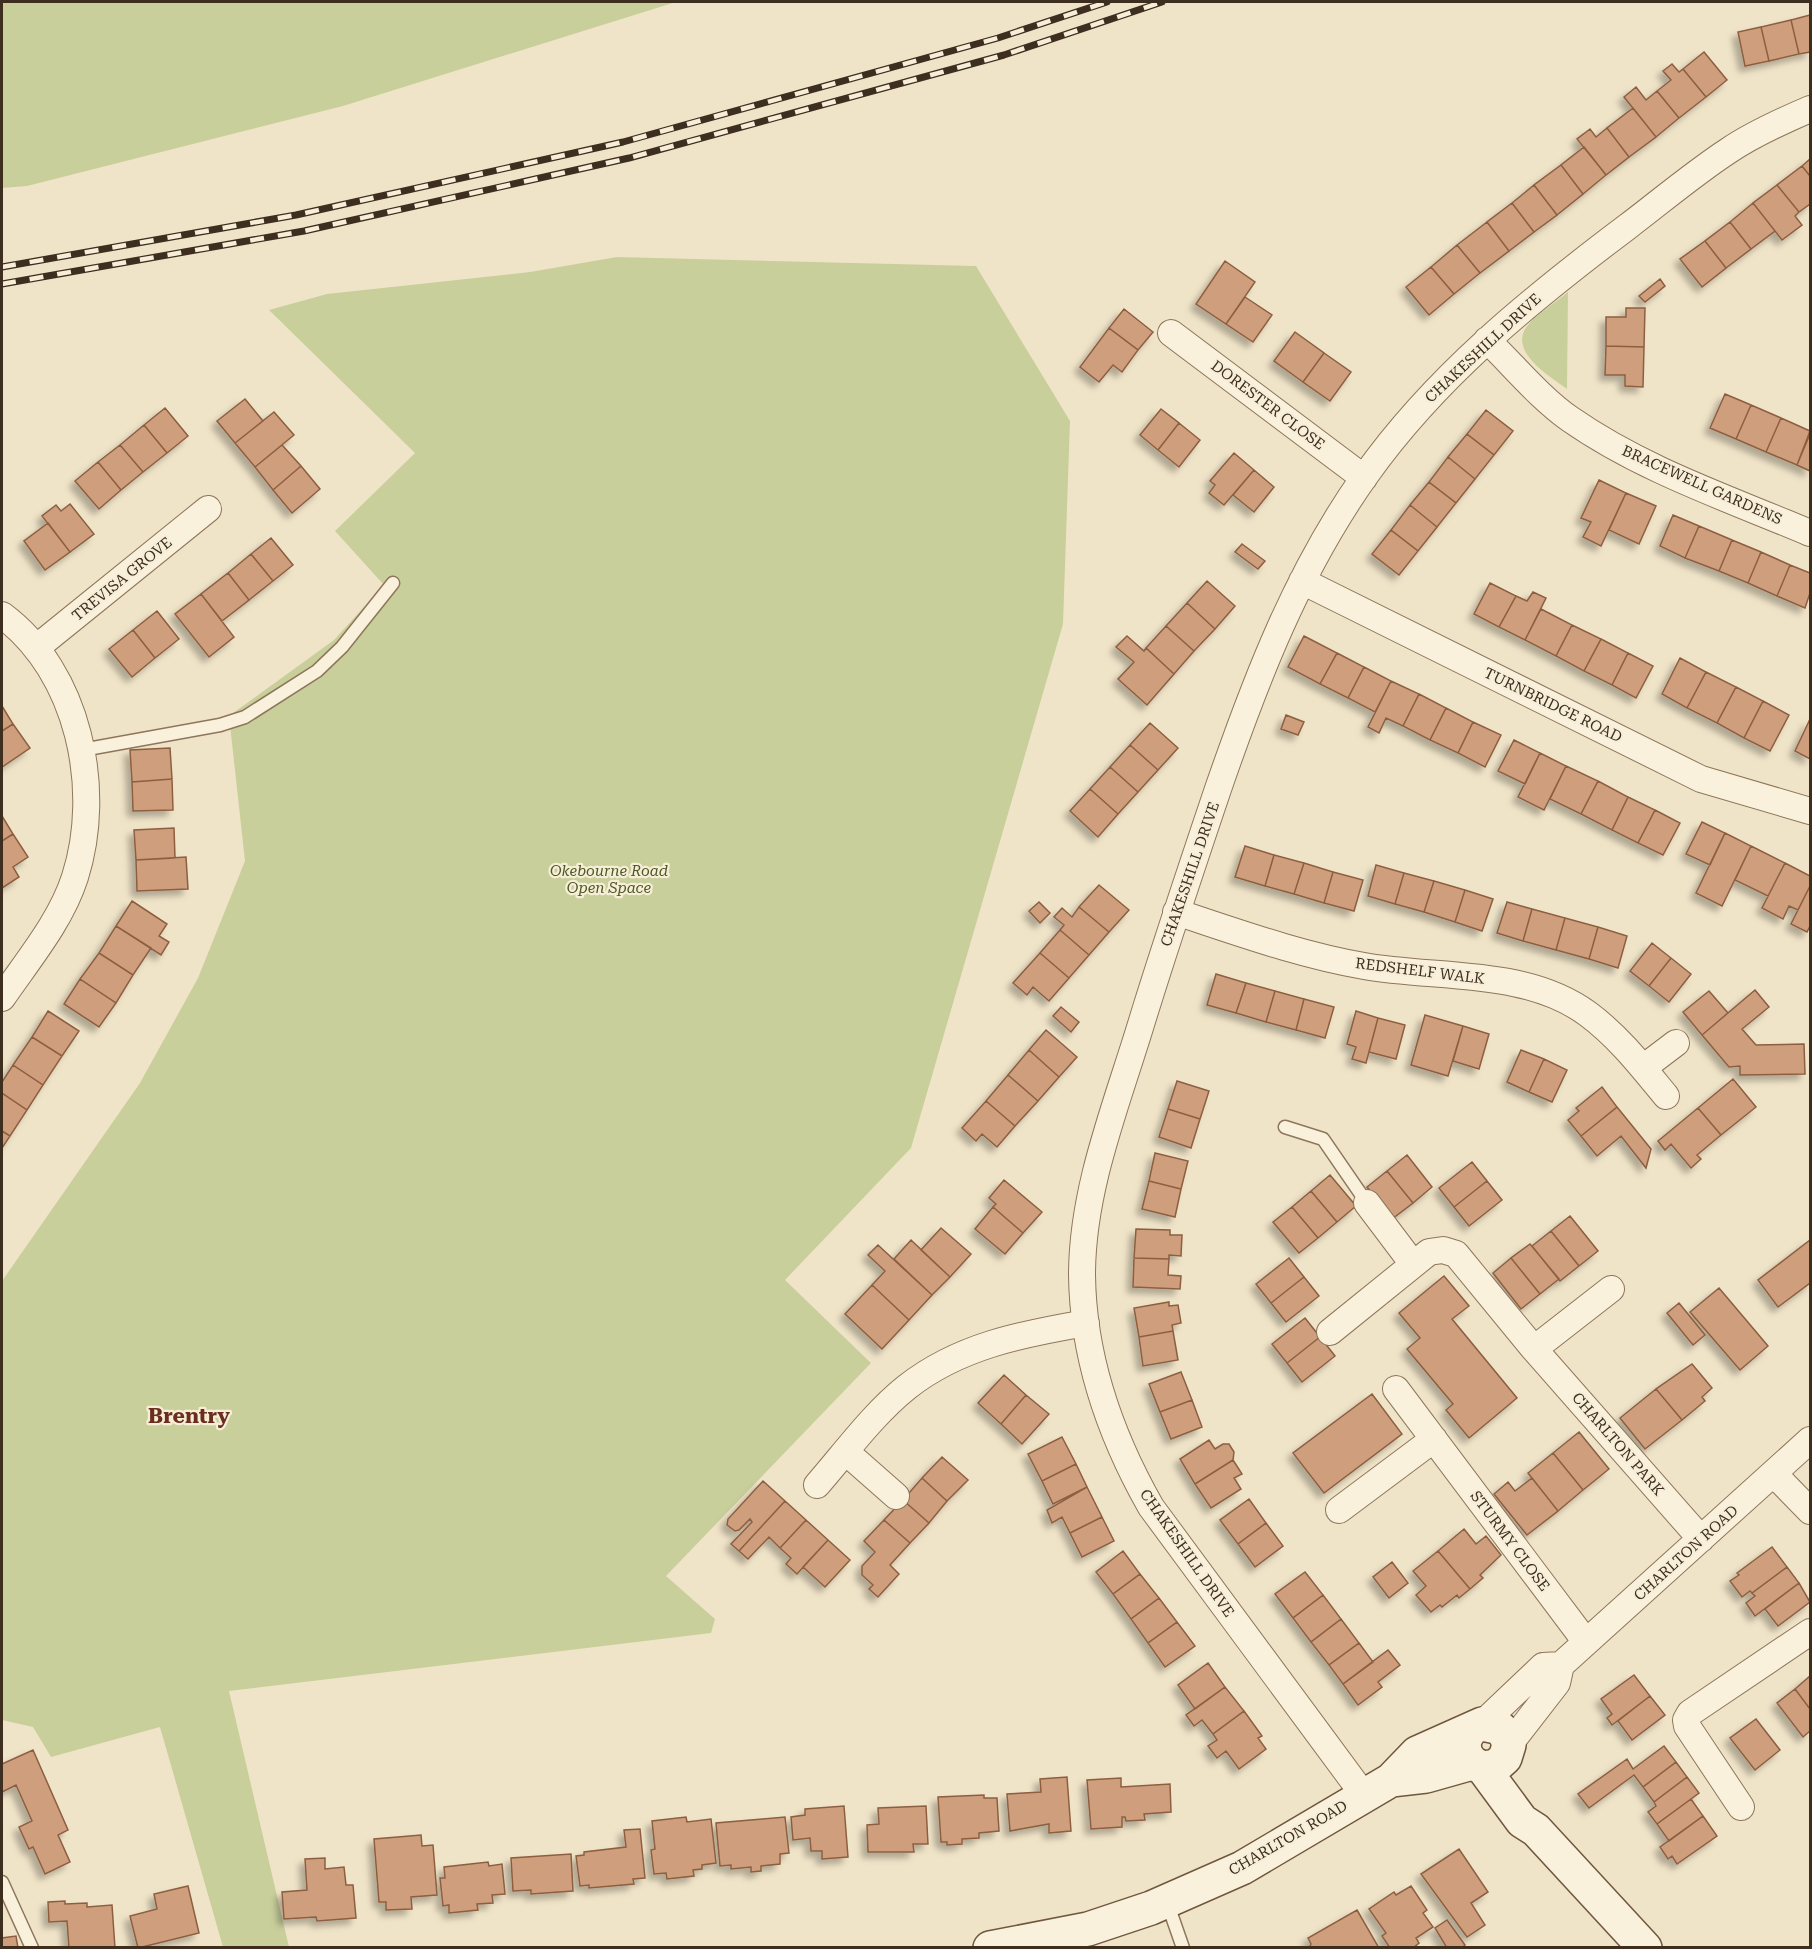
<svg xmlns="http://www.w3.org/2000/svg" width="1812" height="1949" font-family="'Roboto Serif',serif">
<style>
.green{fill:#c9cf9b}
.building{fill:#cf9f7d;stroke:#8d5f41;stroke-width:1.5;filter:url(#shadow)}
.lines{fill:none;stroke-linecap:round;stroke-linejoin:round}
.lane-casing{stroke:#8d765c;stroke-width:15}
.street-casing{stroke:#8d765c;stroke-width:28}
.secondary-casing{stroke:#6f573f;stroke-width:36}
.lane{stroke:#faf1dc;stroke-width:12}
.street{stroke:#faf1dc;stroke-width:26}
.secondary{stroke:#faf1dc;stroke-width:33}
.rail-casing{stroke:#3d2e20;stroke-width:7}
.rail{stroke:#f7eed8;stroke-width:4.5;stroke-dasharray:14;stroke-linecap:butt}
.labels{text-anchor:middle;stroke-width:4.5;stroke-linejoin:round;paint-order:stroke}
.street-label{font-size:15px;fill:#3d2e20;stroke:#f7eed8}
.park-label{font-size:15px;font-style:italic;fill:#4d5a26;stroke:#f7eed8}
.district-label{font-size:21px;font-weight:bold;fill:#6b2e1e;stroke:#f7eed8}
</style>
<defs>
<filter id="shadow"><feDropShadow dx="-5.5" dy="5.5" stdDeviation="3" flood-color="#0004"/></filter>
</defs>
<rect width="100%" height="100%" fill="#f0e4c8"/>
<!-- green -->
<path class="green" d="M2 2H676L343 106 27 186 2 188Z
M617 257 976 266 1070 421 1063 624 911 1148 785 1280 871 1363 666 1576 715 1619 711 1633 229 1691 289 1947H223L160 1727 51 1757 33 1727 2 1720V1281L140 1083 198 978 245 861 229 716 334 640 384 585 335 531 415 453 269 310 327 294 530 272Z
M1568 292 1567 389C1551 377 1506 351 1528 325 1538 313 1555 303 1568 292Z"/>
<!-- building -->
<path class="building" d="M1810 15V52L1799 54 1791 20Z
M1791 20 1799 54 1769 61 1761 27Z
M1761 27 1769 61 1745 66 1738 32Z
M1704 52 1727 80 1706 97 1683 69Z
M1672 64 1679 72 1683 69 1706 97 1679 118 1657 91 1671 80 1663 71Z
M1636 87 1646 100 1657 91 1679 118 1656 137 1624 97Z
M1633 108 1656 137 1629 157 1607 128Z
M1607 128 1629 157 1606 175 1577 139 1590 129 1596 137Z
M1584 147 1606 175 1583 194 1561 165Z
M1810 159V176L1802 166Z
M1561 165 1583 194 1557 215 1534 185Z
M1802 166 1810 176V204L1799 212 1777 185Z
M1534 185 1557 215 1534 232 1512 203Z
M1777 185 1799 212 1795 216 1802 225 1782 240 1753 203Z
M1512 203 1534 232 1509 251 1487 222Z
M1753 203 1775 231 1751 249 1730 222Z
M1487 222 1509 251 1480 273 1457 245Z
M1730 222 1751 249 1726 268 1705 241Z
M1705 241 1726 268 1702 287 1680 259Z
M1457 245 1480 273 1454 294 1431 267Z
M1225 261 1255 282 1226 324 1196 304Z
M1431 267 1454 294 1429 315 1406 287Z
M1660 279 1665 286 1645 302 1639 296Z
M1245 297 1272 315 1253 342 1226 324Z
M1626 308H1645L1644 347 1606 346V317H1626Z
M1124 309 1153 332 1138 350 1109 328Z
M1109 328 1138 350 1122 372 1113 365 1099 382 1080 367Z
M1295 332 1324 353 1303 382 1274 361Z
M1606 346 1644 347 1643 387 1625 386V375H1605Z
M1324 353 1351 372 1330 401 1303 382Z
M1725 394 1751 405 1736 439 1710 428Z
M245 399 263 421 235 443 217 421Z
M1751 405 1781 418 1766 452 1736 439Z
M165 408 188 436 167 453 144 425Z
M1161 409 1179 423 1158 450 1140 435Z
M1486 410 1513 431 1494 455 1467 434Z
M274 412 294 435 255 467 235 443Z
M1781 418 1810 431 1797 465 1766 452Z
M1179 423 1200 440 1179 467 1158 450Z
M144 425 167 453 143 472 120 445Z
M1467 434 1494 455 1475 479 1448 457Z
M1810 434V471L1797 465Z
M120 445 143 472 121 490 98 462Z
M282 445 301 466 273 490 255 467Z
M1234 453 1254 470 1224 505 1209 493 1215 485 1210 481Z
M1448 457 1475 479 1456 503 1429 482Z
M98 462 121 490 99 509 75 481Z
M301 466 320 489 292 513 273 490Z
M1254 470 1274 487 1254 512 1233 495Z
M1599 480 1626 493 1601 546 1583 537 1591 522 1581 518Z
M1429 482 1456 503 1437 527 1410 505Z
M1626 493 1656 506 1639 544 1609 530Z
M70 504 94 534 70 552 42 516 56 505 61 511Z
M1410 505 1437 527 1418 551 1391 530Z
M1673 515 1699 526 1685 558 1660 546Z
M48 523 70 552 45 570 24 541Z
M1699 526 1732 540 1719 571 1685 558Z
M1391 530 1418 551 1399 575 1372 554Z
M271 538 293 565 273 581 251 554Z
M1732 540 1761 552 1748 583 1719 571Z
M1242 544 1265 561 1258 569 1235 552Z
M1761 552 1790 565 1777 596 1748 583Z
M251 554 273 581 249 600 228 573Z
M1790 565 1810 573V593L1805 608 1777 596Z
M228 573 249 600 222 621 201 594Z
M1207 581 1235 606 1215 629 1187 603Z
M1490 583 1516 596 1499 627 1474 614Z
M1533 592 1546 598 1525 640 1499 627 1516 596 1527 601Z
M201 594 234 637 209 657 175 614Z
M1187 603 1215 629 1194 651 1166 626Z
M1541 609 1572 625 1556 656 1525 640Z
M157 611 179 639 155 658 133 630Z
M1572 625 1601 639 1584 671 1556 656Z
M1166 626 1194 651 1174 674 1146 648Z
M133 630 155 658 132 677 109 649Z
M1127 636 1144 651 1146 648 1174 674 1147 705 1118 679 1134 662 1116 647Z
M1304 636 1337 653 1320 684 1288 667Z
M1601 639 1628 653 1612 685 1584 671Z
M1337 653 1364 667 1348 698 1320 684Z
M1628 653 1653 666 1636 698 1612 685Z
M1680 658 1706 672 1687 708 1662 694Z
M1364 667 1391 681 1375 712 1348 698Z
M1706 672 1736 687 1717 723 1687 708Z
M1391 681 1419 694 1403 726 1386 718 1379 733 1368 727Z
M1736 687 1763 701 1744 738 1717 723Z
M1419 694 1446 708 1430 740 1403 726Z
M1763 701 1789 715 1770 751 1744 738Z
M2 706 13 724 2 731Z
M1446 708 1473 722 1458 753 1430 740Z
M1286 715 1304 722 1298 735 1281 729Z
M1810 719V759L1795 751Z
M1473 722 1501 735 1485 767 1458 753Z
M1150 723 1178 748 1158 770 1130 745Z
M13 724 30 748 2 767V731Z
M1514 740 1540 753 1525 784 1498 771Z
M1130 745 1158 770 1138 792 1110 767Z
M170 748 172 779 132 782 130 750Z
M1540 753 1566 766 1544 810 1518 797Z
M1566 766 1598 781 1581 814 1550 799Z
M1110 767 1138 792 1118 814 1090 789Z
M172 779 173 810 133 811 132 782Z
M1598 781 1628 797 1612 830 1581 814Z
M1090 789 1118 814 1098 837 1070 811Z
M1628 797 1655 810 1638 843 1612 830Z
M1655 810 1680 823 1663 855 1638 843Z
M2 816 13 834 2 841Z
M1702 822 1725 833 1710 865 1686 854Z
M174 828 175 858 136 860 134 830Z
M1725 833 1751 846 1722 906 1696 893Z
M13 834 28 857 13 867 19 877 2 888V841Z
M1245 846 1274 855 1265 886 1235 877Z
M1751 846 1785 863 1768 896 1735 880Z
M1274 855 1304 863 1294 894 1265 886Z
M186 857 188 889 137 891 136 860Z
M1304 863 1333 872 1324 903 1294 894Z
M1785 863 1810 876V886L1798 910 1789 906 1783 919 1762 908Z
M1376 865 1404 873 1395 904 1368 896Z
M1333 872 1363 880 1354 911 1324 903Z
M1404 873 1434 881 1424 912 1395 904Z
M1434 881 1465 890 1455 922 1424 912Z
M1099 885 1129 910 1109 932 1079 907Z
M1810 886V926L1807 932 1791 924Z
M1465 890 1493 899 1482 931 1455 922Z
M132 901 167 924 159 936 169 942 161 955 116 926Z
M1039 902 1050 913 1040 923 1029 911Z
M1507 902 1532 909 1523 941 1497 933Z
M1079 907 1109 932 1089 955 1060 930 1064 925 1054 917 1062 908 1072 917Z
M1532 909 1565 918 1556 950 1523 941Z
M1565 918 1598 927 1589 959 1556 950Z
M116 926 151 948 133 975 99 953Z
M1598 927 1627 936 1618 968 1589 959Z
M1060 930 1089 955 1069 978 1040 953Z
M1652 943 1671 958 1649 986 1630 971Z
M99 953 133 975 116 1003 80 979Z
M1040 953 1069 978 1049 1001 1033 987 1027 995 1013 983Z
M1671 958 1691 974 1669 1002 1649 986Z
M1216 974 1246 983 1236 1013 1207 1005Z
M80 979 116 1003 99 1027 64 1004Z
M1246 983 1275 991 1266 1022 1236 1013Z
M1755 990 1769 1007 1742 1029 1756 1045 1804 1044 1805 1074 1740 1075V1066L1729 1067 1702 1035Z
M1275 991 1304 999 1296 1030 1266 1022Z
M1709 991 1728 1013 1702 1035 1683 1012Z
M1304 999 1334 1007 1325 1038 1296 1030Z
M1061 1007 1079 1022 1071 1032 1053 1016Z
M48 1011 79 1031 62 1056 32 1037Z
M1356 1011 1378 1018 1366 1063 1352 1059 1356 1047 1347 1044Z
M1425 1015 1463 1026 1448 1076 1411 1065Z
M1378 1018 1405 1025 1396 1059 1369 1052Z
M1463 1026 1489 1034 1479 1069 1453 1061Z
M1046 1030 1077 1057 1059 1077 1029 1050Z
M32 1037 62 1056 43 1085 13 1065Z
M1029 1050 1059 1077 1038 1101 1008 1075Z
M1521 1050 1544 1059 1529 1092 1507 1082Z
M1544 1059 1567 1070 1552 1102 1529 1092Z
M13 1065 43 1085 27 1110 2 1093V1082Z
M1008 1075 1038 1101 1015 1126 986 1101Z
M1733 1079 1756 1107 1721 1135 1698 1108Z
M1177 1081 1209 1091 1200 1119 1168 1109Z
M1602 1087 1617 1107 1581 1136 1568 1120 1579 1111 1576 1108Z
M2 1093 27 1110 10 1136 2 1131Z
M986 1101 1015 1126 997 1147 982 1134 976 1141 962 1128Z
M1617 1107 1651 1149 1646 1168 1621 1136 1597 1156 1581 1136Z
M1698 1108 1721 1135 1697 1155 1701 1159 1691 1168 1671 1144 1665 1150 1658 1141Z
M1168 1109 1200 1119 1191 1148 1159 1137Z
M2 1131 10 1136 2 1148Z
M1155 1153 1188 1161 1181 1189 1149 1181Z
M1407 1155 1432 1187 1413 1203 1387 1171Z
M1472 1162 1487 1181 1454 1207 1439 1188Z
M1387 1171 1413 1203 1392 1219 1367 1187Z
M1330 1175 1356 1206 1337 1222 1311 1191Z
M1004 1180 1042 1212 1023 1233 993 1207 996 1204 989 1198Z
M1149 1181 1181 1189 1175 1217 1142 1209Z
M1487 1181 1502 1200 1469 1226 1454 1207Z
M1311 1191 1337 1222 1318 1238 1292 1207Z
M993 1207 1023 1233 1005 1254 975 1229Z
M1292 1207 1318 1238 1299 1253 1273 1222Z
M1570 1216 1598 1251 1579 1266 1551 1231Z
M941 1228 971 1254 950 1277 921 1250Z
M1136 1229 1170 1230V1235H1182L1181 1256 1169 1255V1259L1134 1258Z
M1551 1231 1579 1266 1560 1281 1532 1246Z
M911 1240 950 1277 932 1295 894 1259Z
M1810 1240V1283L1778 1307 1758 1280Z
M1530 1244 1559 1279 1540 1294 1511 1258Z
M878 1245 932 1295 909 1320 872 1285 885 1271 868 1255Z
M1134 1258 1169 1259 1168 1275 1181 1276 1180 1289 1133 1287Z
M1289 1258 1304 1277 1271 1303 1256 1284Z
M1511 1258 1540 1294 1521 1309 1493 1273Z
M1444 1276 1469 1306 1452 1319 1517 1398 1469 1438 1446 1410 1453 1404 1407 1349 1420 1338 1399 1313Z
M1304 1277 1319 1296 1286 1322 1271 1303Z
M872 1285 909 1320 882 1349 845 1314Z
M1719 1288 1768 1346 1740 1370 1690 1312Z
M1169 1302V1306L1178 1305 1181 1323 1172 1325 1173 1331 1139 1337 1134 1308Z
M1679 1303 1705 1335 1693 1345 1667 1313Z
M1305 1318 1320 1337 1287 1363 1272 1344Z
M1173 1331 1178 1360 1143 1366 1139 1337Z
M1320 1337 1335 1356 1302 1382 1287 1363Z
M1692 1364 1712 1388 1702 1397 1705 1401 1682 1420 1656 1389Z
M1181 1372 1192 1400 1160 1412 1149 1384Z
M1004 1375 1026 1395 1001 1424 978 1403Z
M1656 1389 1682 1420 1645 1449 1620 1418Z
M1372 1394 1402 1434 1324 1493 1293 1453Z
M1026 1395 1049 1414 1022 1444 1001 1424Z
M1192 1400 1202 1427 1171 1439 1160 1412Z
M1579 1432 1609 1469 1583 1490 1553 1453Z
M1062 1437 1076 1464 1042 1481 1028 1454Z
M1209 1440 1215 1449 1223 1444H1229L1234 1452 1233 1460 1195 1484 1180 1459Z
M1553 1453 1583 1490 1558 1511 1528 1473Z
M942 1457 968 1480 947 1501 922 1478Z
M1233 1460 1242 1474 1234 1478 1241 1489 1211 1508 1195 1484Z
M1076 1464 1087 1487 1053 1504 1042 1481Z
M922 1478 947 1501 929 1523 903 1500Z
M1532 1478 1558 1511 1527 1535 1494 1494 1508 1482 1515 1491Z
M763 1481 785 1501 739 1551 731 1544 752 1522 750 1519 739 1530 735 1531 727 1525 728 1519Z
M1087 1487 1102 1517 1070 1533 1062 1517 1052 1523 1047 1510Z
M1249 1499 1266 1523 1238 1544 1220 1520Z
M903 1500 929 1523 910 1543 884 1520Z
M785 1501 806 1520 780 1548 769 1537 748 1559 739 1551Z
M1102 1517 1114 1541 1082 1557 1070 1533Z
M806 1520 828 1540 797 1574 786 1564 791 1558 780 1548Z
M884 1520 910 1543 890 1565 899 1574 878 1597 869 1589 873 1585 862 1575V1566L875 1552 864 1541Z
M1266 1523 1283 1546 1255 1567 1238 1544Z
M1464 1529 1476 1544 1486 1536 1501 1555 1480 1575 1483 1578 1470 1589 1438 1551Z
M828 1540 850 1560 825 1587 803 1567Z
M1772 1547 1787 1567 1752 1593 1750 1591 1742 1597 1730 1581 1739 1575 1737 1573Z
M1123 1551 1140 1574 1113 1594 1096 1572Z
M1438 1551 1470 1589 1459 1598 1457 1595 1442 1607 1440 1605 1431 1612 1416 1595 1426 1586 1413 1571Z
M1392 1562 1408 1583 1389 1598 1373 1577Z
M1787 1567 1799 1583 1755 1616 1746 1603 1755 1596 1752 1593Z
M1305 1572 1323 1595 1293 1618 1275 1594Z
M1140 1574 1159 1598 1131 1619 1113 1594Z
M1799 1583 1810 1602 1778 1626 1765 1609Z
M1323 1595 1341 1619 1311 1642 1293 1618Z
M1159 1598 1177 1622 1148 1643 1131 1619Z
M1341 1619 1359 1643 1329 1665 1311 1642Z
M1177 1622 1195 1646 1165 1667 1148 1643Z
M1359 1643 1373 1662 1343 1684 1329 1665Z
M1388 1650 1400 1665 1378 1682 1382 1687 1358 1705 1343 1684Z
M1208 1663 1225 1687 1195 1709 1178 1685Z
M1634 1675 1650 1696 1612 1725 1607 1718 1612 1714 1601 1699Z
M1810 1676V1709L1795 1689Z
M1225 1687 1244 1711 1213 1734 1202 1720 1194 1726 1186 1715Z
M1795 1689 1810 1709V1731L1803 1737 1777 1703Z
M1650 1696 1665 1715 1632 1740 1618 1721Z
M1244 1711 1262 1736 1258 1738 1266 1749 1239 1769 1226 1751 1217 1758 1208 1746 1217 1740 1213 1734Z
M1756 1719 1780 1750 1755 1770 1730 1738Z
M1664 1746 1676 1762 1643 1787 1634 1775 1589 1808 1578 1794 1627 1759 1633 1769Z
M33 1750 68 1830 58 1835 70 1862 45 1874 33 1847 29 1849 19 1827 32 1821 16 1785 2 1792V1764Z
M1676 1762 1687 1777 1654 1802 1643 1787Z
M1067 1777 1071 1831 1049 1833V1824L1010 1831 1007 1794 1041 1792 1040 1779Z
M1687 1777 1699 1793 1657 1824 1648 1812 1656 1806 1654 1802Z
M1121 1778V1787L1170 1784 1171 1812 1144 1814 1145 1820 1126 1821 1125 1817H1122V1827L1091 1829 1087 1780Z
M984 1795V1798H997L999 1831 979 1833V1838L962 1839V1844L947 1845V1842H941L938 1797Z
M1691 1799 1703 1816 1669 1841 1657 1824Z
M844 1806 848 1857 822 1859V1851H811L810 1838 793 1840 791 1817 805 1815V1809Z
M926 1806 928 1844H913L914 1852H868L867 1825 879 1824 878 1808Z
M1703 1816 1717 1836 1677 1864 1672 1856 1668 1859 1660 1847Z
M686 1817 687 1822 711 1819 716 1863 702 1865V1869L693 1870 694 1876 667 1879 666 1873 654 1874 651 1850 655 1849 652 1821Z
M785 1817 789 1853 780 1854V1864L761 1866V1871L751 1872V1867L731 1869V1865L720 1866 716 1823Z
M640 1829 645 1878 633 1879 634 1884 589 1888V1885L580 1886 576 1856 584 1855V1852L626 1847 624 1830Z
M421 1835 422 1846 433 1845 437 1895 411 1897 412 1909 386 1910V1902H379L374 1839Z
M1459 1849 1488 1892 1471 1903 1485 1925 1467 1937 1421 1874Z
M571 1854 573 1891 531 1894V1890L513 1891 511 1858Z
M325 1858V1869L344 1867 346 1885H353L356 1918 317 1921 316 1917 284 1919 282 1892 307 1890 305 1859Z
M488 1862 489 1866 502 1864 505 1894 492 1895 493 1903 477 1904 478 1910 449 1913V1905L443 1906 440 1878H445L444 1867Z
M188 1886 199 1933 138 1948 130 1916 157 1909 154 1894Z
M1411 1886 1427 1910 1423 1913 1433 1927 1416 1938 1419 1943 1413 1948H1390L1382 1936 1386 1933 1369 1909 1394 1892 1396 1895Z
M65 1901V1904L87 1903V1907L112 1905 115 1948H69L67 1921 49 1922 48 1902Z
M1357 1910 1379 1948H1309L1311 1944 1308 1938Z
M1447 1920 1465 1945 1462 1948H1447L1435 1928Z
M16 1936 18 1948H2V1938Z"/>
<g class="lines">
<defs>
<path id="lane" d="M82 750 220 725 245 717 317 671 342 647 393 583
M1285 1127 1323 1139 1367 1203
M2 1882 32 1948
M1167 1902 1183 1948"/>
<path id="street" d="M1171 333 1364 478
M1487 340C1514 366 1540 398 1570 419 1643 470 1730 499 1810 533
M1302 581 1701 779 1810 811
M2 615C79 672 103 789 75 877 61 921 28 960 2 998
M36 648 208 509
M1176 912C1237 932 1300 955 1364 966 1436 979 1526 968 1588 1014 1619 1037 1642 1067 1666 1096
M1643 1068 1676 1043
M1367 1203 1413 1264
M1330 1332 1429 1252 1443 1250 1456 1254 1534 1349 1701 1539
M1534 1349 1611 1289
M1396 1389 1586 1642
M846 1452 896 1496
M1774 1474 1810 1511
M817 1485C845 1453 873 1414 907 1387 959 1346 1022 1334 1086 1323
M1339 1510 1434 1439
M1482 1724 1543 1666 1561 1665 1810 1440
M1509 1745 1557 1683 1561 1665
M1363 1794 1151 1507C1110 1435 1083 1359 1082 1275 1082 1188 1117 1104 1142 1021 1166 943 1192 866 1218 789 1256 679 1297 572 1365 476 1435 377 1530 300 1627 227 1660 202 1693 174 1728 151 1753 134 1782 121 1810 109
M1741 1807 1687 1726 1686 1720 1690 1713 1810 1632"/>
<path id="secondary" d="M1483 1768 1522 1821 1536 1830 1645 1948
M1391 1780 1426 1776 1472 1763
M990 1948 1088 1929 1151 1908 1242 1868 1391 1780 1417 1753 1482 1724 1500 1728 1506 1736 1509 1745 1505 1758 1496 1766 1483 1768 1472 1763 1465 1753 1464 1741 1470 1730"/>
</defs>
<!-- lane casing -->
<use href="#lane" class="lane-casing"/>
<!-- street casing -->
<use href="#street" class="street-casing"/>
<!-- secondary casing -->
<use href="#secondary" class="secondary-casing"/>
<!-- lane -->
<use href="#lane" class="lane"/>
<!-- street -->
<use href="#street" class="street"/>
<!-- secondary -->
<use href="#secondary" class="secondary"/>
<defs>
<path id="rail" d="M2 267 296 215 623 142 998 38 1107 2
M2 284 304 231 629 158 1004 55 1162 2"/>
</defs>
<!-- rail casing -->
<use href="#rail" class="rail-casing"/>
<!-- rail -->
<use href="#rail" class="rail"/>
</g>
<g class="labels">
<!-- street labels -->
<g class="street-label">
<text transform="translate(1483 348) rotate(-43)" y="5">CHAKESHILL DRIVE</text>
<text transform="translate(1268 405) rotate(37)" y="5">DORESTER CLOSE</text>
<text transform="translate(1702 485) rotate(24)" y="5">BRACEWELL GARDENS</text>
<text transform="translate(122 579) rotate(-39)" y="5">TREVISA GROVE</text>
<text transform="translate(1553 705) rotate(26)" y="5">TURNBRIDGE ROAD</text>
<text transform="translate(1190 874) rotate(-71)" y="5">CHAKESHILL DRIVE</text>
<text transform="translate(1420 971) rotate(7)" y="5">REDSHELF WALK</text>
<text transform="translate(1618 1444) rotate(49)" y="5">CHARLTON PARK</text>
<text transform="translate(1510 1541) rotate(53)" y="5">STURMY CLOSE</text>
<text transform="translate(1187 1553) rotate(55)" y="5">CHAKESHILL DRIVE</text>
<text transform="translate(1686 1553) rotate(-42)" y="5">CHARLTON ROAD</text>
<text transform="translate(1288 1838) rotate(-30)" y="5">CHARLTON ROAD</text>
</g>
<!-- park labels -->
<g class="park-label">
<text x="609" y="876">Okebourne Road<tspan x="609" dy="17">Open Space</tspan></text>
</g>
<!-- district labels -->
<g class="district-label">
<text x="189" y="1423">Brentry</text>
</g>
</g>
<!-- border -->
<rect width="1812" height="1949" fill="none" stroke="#3d2e20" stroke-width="6"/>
</svg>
